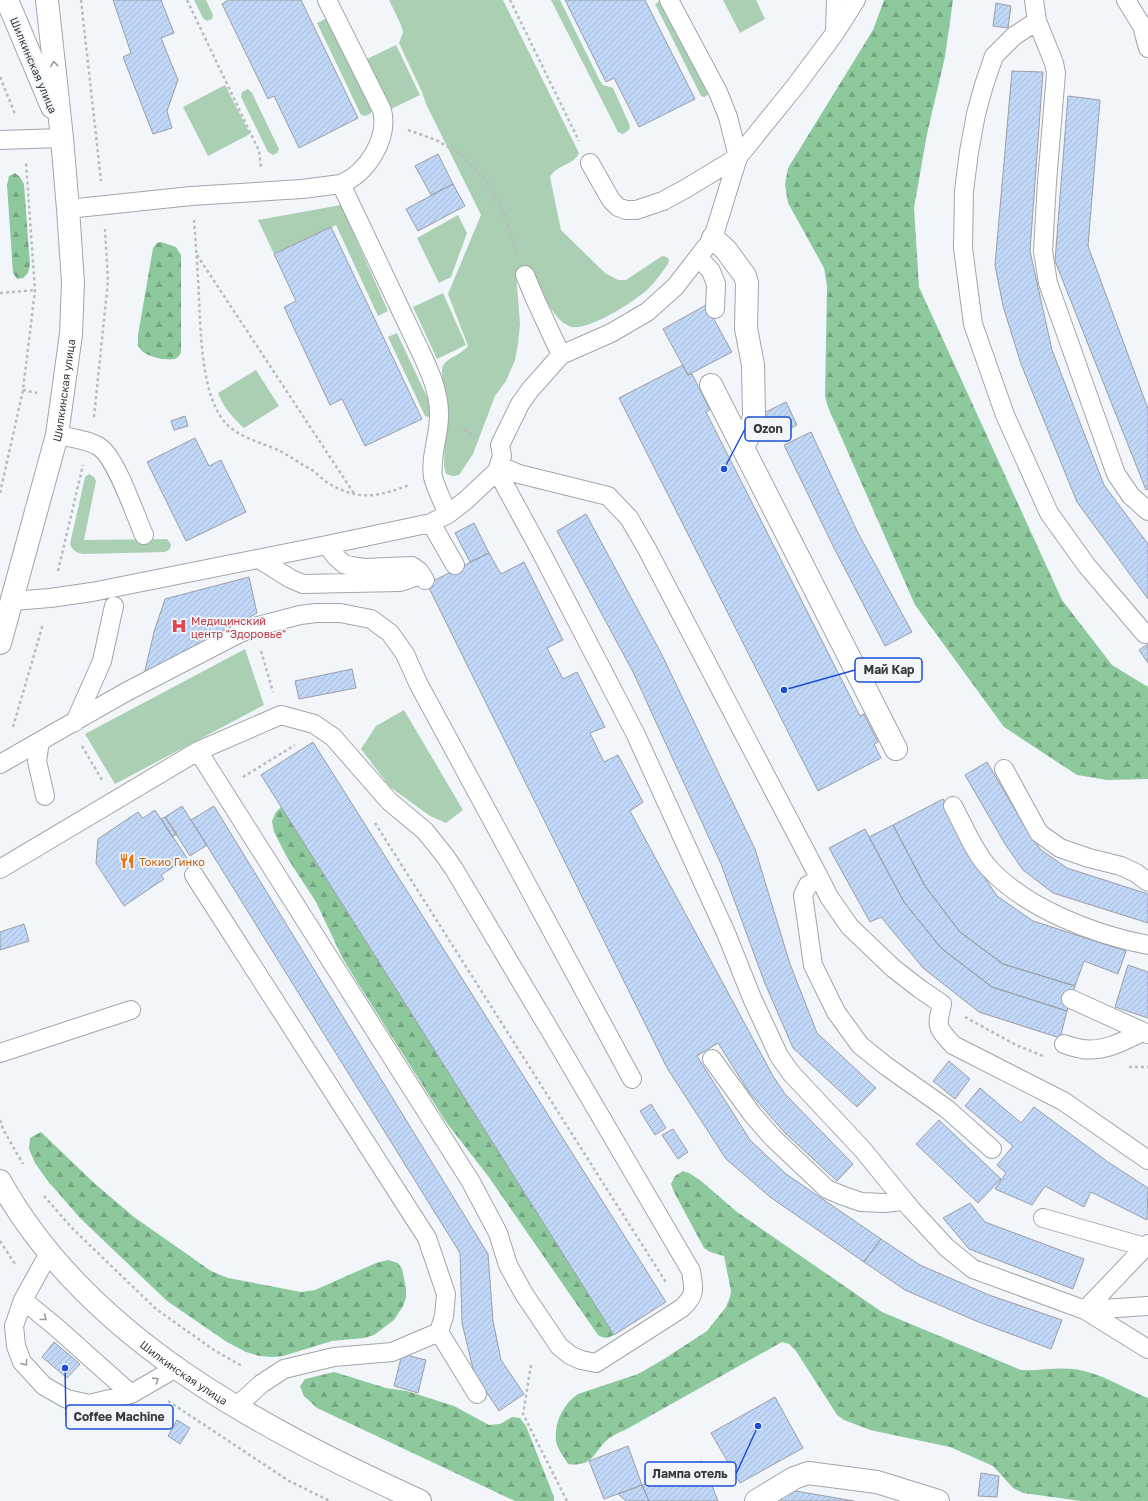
<svg xmlns="http://www.w3.org/2000/svg" width="1148" height="1501" font-family="'Golos Text',sans-serif">
<style>
.green{fill:#aacfb2}
.forest{fill:url(#forest-firs)}
.building{fill:url(#building-hatch);stroke:#9b9ea3}
.lines{fill:none;stroke-linecap:round;stroke-linejoin:round}
.service-casing{stroke:#a2a5aa;stroke-width:20}
.minor-casing{stroke:#a2a5aa;stroke-width:24}
.secondary-casing{stroke:#a2a5aa;stroke-width:24}
.path{stroke:#b8bbbf;stroke-width:2.5;stroke-dasharray:3 3;stroke-linecap:butt}
.service{stroke:#fff;stroke-width:18}
.minor{stroke:#fff;stroke-width:22}
.secondary{stroke:#fff;stroke-width:22}
.oneway{stroke:#9c9c9e}
.labels{text-anchor:middle;dominant-baseline:central;stroke-width:3.5;stroke-linejoin:round;paint-order:stroke}
.street-label{font-size:11px;fill:#393a3c;stroke:#f2f6fb}
.health-label{font-size:11px;fill:#be3a42;stroke:#f2f6fb;text-anchor:start}
.food-label{font-size:11px;fill:#c56008;stroke:#f2f6fb;text-anchor:start}
.leader{fill:none;stroke:#1d4ed8;stroke-width:1.5}
.callout-dot{fill:#1d4ed8;stroke:#f2f6fb;stroke-width:1.5}
.callout{fill:#f2f6fb;stroke:#1d4ed8;stroke-width:1.5}
.callout-label{font-size:12px;text-anchor:middle;font-weight:bold;fill:#393a3c}
</style>
<defs>
<pattern id="forest-firs" width="22" height="20" patternUnits="userSpaceOnUse"><rect width="22" height="20" fill="#8dc99c"/><path d="M5 1l3.5 6h-7zM16 11l3.5 6h-7z" fill="#74a480"/></pattern>
<pattern id="building-hatch" width="6" height="6" patternUnits="userSpaceOnUse"><rect width="6" height="6" fill="#c0d7f8"/><path d="M-1 1l2-2M0 6l6-6M5 7l2-2" fill="none" stroke="#a6b9d6"/></pattern>
</defs>
<rect width="100%" height="100%" fill="#f2f6fb"/>
<!-- green -->
<path class="green" d="M194 0H206L213 15 212 19 207 21 203 18Z
M389 0H503L579 153C574 165 556 165 550 177L561 230 605 273 618 280H626L662 256 667 257 669 260 668 264C662 272 656 281 649 288 637 300 585 334 569 326 551 318 542 290 534 274L521 269 516 273 520 324 518 344 515 360 506 381 495 396 473 454 459 475 453 476 446 474 444 466C444 441 447 417 445 392 444 384 439 371 444 364 448 358 462 354 468 346L448 294 481 215 426 104 422 92 399 43 403 32 401 25Z
M551 0H560L600 81 603 85 613 88 630 126 629 130 623 134 618 132Z
M661 0 710 90 709 94 704 97 701 96 655 4Z
M723 0H756L765 19 740 33Z
M327 18 372 111 370 114 365 116 361 115 317 23Z
M396 45 420 95 389 110 365 60Z
M225 85 250 134 208 156 183 107Z
M248 89 252 93 279 149 277 153 273 155 268 152 241 97 242 92Z
M341 205 388 311 378 316 336 225 274 254 258 220Z
M458 215 467 233 451 277 439 283 417 238Z
M443 293 466 345 437 359 413 307Z
M397 333 434 412 429 417 425 416 388 337Z
M256 370 279 406 244 428C232 417 224 408 218 393Z
M89 474 94 477 96 481 84 540 167 539 171 544 170 549 165 552 84 554C76 553 73 551 70 544L85 477Z
M245 649 264 705 115 784 85 734Z
M404 710 463 810 446 823 430 816 390 787 361 749 376 726Z"/>
<!-- forest -->
<path class="forest" d="M884 0H953L945 57 927 134 914 208 919 287 1062 600 1112 665 1148 687V779L1107 780 1077 775 1004 727 915 605 828 407 825 396 827 286 824 268 788 203 785 184 788 168 873 30Z
M15 173 20 177 24 184 30 265 28 273 23 278 17 279 13 273 7 185 9 176Z
M161 242 176 247 181 255V353C179 356 178 358 174 359 164 361 141 356 138 345 138 342 138 338 138 335L153 248 157 243Z
M281 807 614 1335C608 1338 604 1339 598 1335L488 1176 446 1122 354 977 342 957 316 902 288 859 274 832 272 821 276 812Z
M41 1132 93 1182 134 1217 211 1271 228 1278 301 1292 315 1290 376 1263 388 1260 398 1263 402 1269 406 1288V1298L403 1306 394 1320 374 1335 364 1338 332 1341 283 1356 272 1357 259 1356 246 1352 227 1342 167 1301 80 1218 47 1180 35 1163 29 1149 30 1138Z
M683 1171 689 1173 700 1180 737 1212 882 1312 1021 1370C1038 1371 1056 1367 1073 1369 1100 1372 1123 1388 1148 1398V1501H1081L1023 1493 1013 1488 993 1466 950 1447 870 1430 844 1420 837 1415 796 1351 789 1344 782 1342 625 1430C620 1432 615 1434 611 1437 594 1448 596 1468 568 1464 564 1457 558 1450 556 1441 554 1423 563 1404 578 1394L638 1374 664 1359 707 1331 726 1307 730 1297 731 1291 724 1256 710 1252 704 1248 674 1192 671 1184 675 1176Z
M334 1372 386 1388 407 1391 454 1406 489 1425 500 1424 512 1417 520 1418 526 1426 554 1497V1501H515L317 1408 304 1396 300 1386 305 1379Z"/>
<!-- building -->
<path class="building" d="M113 0H161L174 33 161 38 178 80 167 111 172 128 153 134 123 57 131 53Z
M228 0H301L358 118 299 148 274 96 268 99 222 4Z
M565 0H645L695 99 639 127 614 78 606 82Z
M996 3 1011 6 1008 28 993 26Z
M1012 71 1043 72 1030 251 1052 350 1104 485 1148 544V599L1077 502 1021 364 1003 306 995 265Z
M1068 96 1100 100 1088 246 1148 409V489L1146 490 1055 261Z
M438 154 453 184 431 195 415 166Z
M453 184 465 206 418 231 406 209Z
M331 227 422 419 365 446 342 399 330 405 284 307 296 301 274 254Z
M706 305 732 352 688 375 663 329Z
M683 365 688 375 692 374 710 410 706 412 860 716 864 714 878 742 874 744 881 758 818 791 619 398Z
M786 402 797 425 774 437 762 414Z
M185 416 188 426 174 430 171 421Z
M811 432 858 533 912 632 885 646 833 546 784 445Z
M195 438 209 466 221 460 246 512 186 541 147 462Z
M586 514 661 653 755 849 790 964 817 1033 876 1088 857 1107 793 1048 764 981 721 864 633 672 557 531Z
M474 523 489 553 470 562 455 533Z
M489 553 501 574 524 562 563 640 547 648 563 679 577 672 605 727 590 733 604 762 618 755 643 802 630 811 773 1076 785 1094 853 1164 837 1181 785 1133 749 1092 718 1043 697 1056 750 1140 786 1174 881 1239 864 1262 770 1197 726 1159 667 1068 427 584Z
M249 577 257 613 144 675 154 632 165 599Z
M1148 644V663L1139 650Z
M352 669 356 688 299 699 295 681Z
M313 742 666 1302 614 1335 261 775Z
M987 762 1027 830 1040 849 1067 868 1148 894V923L1053 893 1023 870 1005 844 965 775Z
M943 799 972 859 997 896 1033 921 1126 951 1118 974 1084 961 1075 986 1003 964 960 932 925 886 893 825Z
M182 806 207 845 190 856 165 817Z
M214 806 488 1254 493 1321 501 1360 524 1394 499 1411 474 1373 462 1323 460 1253 191 820Z
M155 810 187 858 161 875 164 879 124 906 96 863 98 839 138 812 143 818Z
M165 817 177 834 172 837 161 819Z
M893 825 925 886 960 932 1003 964 1075 986 1067 1011 992 987 941 948 904 902 869 837Z
M865 829 904 902 941 948 992 987 1067 1011 1060 1038 979 1012 923 968 881 917 870 922 829 848Z
M24 924 29 941 0 950V932Z
M1128 965 1148 972V1018L1115 1007Z
M949 1061 970 1079 955 1099 933 1081Z
M980 1088 1021 1123 1034 1107 1108 1162 1148 1188 1147 1220 1091 1192 1084 1207 1045 1186 1032 1205 995 1189 1006 1173 997 1165 1013 1146 965 1106Z
M651 1104 666 1128 655 1135 640 1111Z
M939 1120 1001 1179 978 1203 916 1144Z
M673 1129 688 1152 678 1159 662 1135Z
M970 1203 985 1222 1084 1259 1073 1289 969 1249 943 1218Z
M881 1239 920 1265 989 1295 1062 1320 1051 1349 976 1321 905 1290 864 1262Z
M54 1342 80 1364 67 1378 42 1357Z
M402 1354 426 1360 418 1393 394 1386Z
M775 1397 803 1448 740 1483 711 1433Z
M177 1420 190 1428 180 1444 168 1436Z
M628 1446 642 1485 604 1499 589 1461Z
M702 1461 718 1501H649L642 1485Z
M981 1473 999 1476 997 1497 978 1496Z
M642 1485 649 1501H626L618 1494Z
M784 1489 854 1501H781Z"/>
<g class="lines">
<defs>
<path id="service" d="M327 0 382 110C389 139 367 173 341 184
M1034 0 1037 21
M1126 0 1142 26 1148 48
M835 31 836 0
M0 140 62 138
M590 163 611 200 618 207 626 210H636L663 201 685 189 738 157 797 84 835 33 856 0
M68 209 191 196 302 189 341 184 415 340C426 363 440 390 439 416 439 436 430 457 433 477 436 489 443 502 448 514
M698 257 711 271 716 284 715 309
M525 275 536 301 561 355
M57 435C70 438 86 439 98 446 116 456 135 515 144 535
M500 466 519 474 608 496 629 518 647 549 820 879
M497 471 540 550 636 735 726 933 752 998 779 1056 791 1073 863 1150 911 1209 946 1247 973 1269 1085 1310 1148 1349
M431 523 455 565
M327 545 336 557 344 564 351 566 364 568 412 566 419 571 425 580
M259 559 291 579 303 584 400 582 415 577
M12 601 50 598 92 592 327 545 431 523 448 514 465 501 497 471 502 456 500 445 520 404 530 390 561 355 611 333 647 312 675 287 713 238 738 157 728 117 718 92 669 0
M1145 634 1087 566 1049 513 1005 415 973 324 963 248 964 191 969 152 976 114 984 85 994 56 1014 36 1037 21 1054 63 1056 73 1047 182 1043 251 1048 283 1116 474 1131 496 1148 511
M75 722 102 661 114 606
M40 741 37 761 45 796
M0 764 126 692 238 634 254 627 300 615 316 613H340L371 619 390 633 405 654 418 683 632 1079
M1004 769 1039 833 1060 848 1089 858 1121 866 1136 873 1148 882
M953 806C964 826 973 850 988 867 1025 908 1095 935 1148 945
M0 869 198 751 281 715 314 724 333 737 389 801 425 831 445 856 454 869 564 1054 691 1271C694 1289 696 1295 682 1308L596 1363 581 1360 570 1355 559 1346 524 1294 508 1265 498 1233 471 1182 198 751
M194 875 427 1238 446 1294 444 1316 439 1332 392 1352 334 1357 284 1369 261 1384 237 1406
M1071 999 1148 1034
M1064 1044C1070 1046 1076 1048 1082 1049 1104 1052 1124 1041 1142 1032
M0 1053 131 1010
M712 1059 752 1114 773 1138 827 1189 841 1195 861 1202 884 1203 904 1201
M992 1149 947 1109 886 1066 860 1045 836 1012 813 965 803 895 808 885 820 879 829 897 850 927 893 968 920 989 942 1004C936 1028 937 1027 953 1045L1063 1101 1148 1160
M1043 1218 1145 1247
M49 1253 23 1300 56 1327 131 1394 176 1368
M23 1300 14 1326 16 1346 22 1362 44 1386 67 1399 89 1404 131 1394
M1085 1310 1148 1244
M1085 1310 1148 1306
M439 1332 477 1394"/>
<path id="minor" d="M713 238 726 250 745 276 747 283 746 328 753 365 754 416 749 435 743 447
M711 385 896 749
M756 1501 794 1478 808 1473 877 1482 938 1501"/>
<g id="secondary">
<path d="M7 0 52 107"/>
<path id="s1" d="M0 643 57 435 71 334 73 282 68 209 62 138 47 0"/>
<path id="s2" d="M0 1181C88 1339 261 1428 420 1501"/>
</g>
</defs>
<!-- service casing -->
<use href="#service" class="service-casing"/>
<!-- minor casing -->
<use href="#minor" class="minor-casing"/>
<!-- secondary casing -->
<use href="#secondary" class="secondary-casing"/>
<!-- path -->
<path class="path" d="M81 0 101 181
M187 0 259 151 261 167
M510 0 579 141
M0 77 15 114
M408 130 436 140 462 155 488 183 504 213 517 252
M194 220C196 246 198 273 199 299 201 334 201 405 231 428 245 439 262 443 278 450 289 455 298 463 309 468 316 472 322 479 328 483 358 501 378 497 409 485
M197 255 355 495
M0 293 35 290
M23 390 37 393
M94 417 108 281 105 229
M464 430 477 436
M0 493 23 390 35 290 26 163
M58 571 83 465
M261 651 273 692
M13 727 43 624
M82 746 102 780
M243 777 295 745
M375 823 667 1284
M965 1017 1016 1045 1043 1056
M1129 1067H1148
M0 1120 3 1129 23 1164
M44 1196 72 1228 156 1309 214 1350 242 1366
M0 1241 15 1264
M531 1365 523 1414 567 1501
M168 1401 289 1481 330 1501"/>
<!-- service -->
<use href="#service" class="service"/>
<!-- minor -->
<use href="#minor" class="minor"/>
<!-- secondary -->
<use href="#secondary" class="secondary"/>
</g>
<!-- one-way arrows -->
<defs><path id="oneway-chevron" d="M-2-3.5L2.5 0L-2 3.5" fill="none" stroke-width="1.6" stroke-linecap="round" stroke-linejoin="round"/></defs>
<g class="oneway">
<use href="#oneway-chevron" transform="translate(54 64) rotate(-96)"/>
<use href="#oneway-chevron" transform="translate(44 1318) rotate(39)"/>
<use href="#oneway-chevron" transform="translate(25 1363) rotate(54)"/>
<use href="#oneway-chevron" transform="translate(156 1380) rotate(-32)"/>
</g>
<!-- icons -->
<defs>
<symbol id="hospital-bare" viewBox="-9 -9 18 18"><path d="M-5-5h3v3.5h4V-5h3V5h-3V1.5h-4V5h-3Z" fill="#e0444e" stroke="#f2f6fb" stroke-width="2.5" paint-order="stroke"/></symbol>
<symbol id="restaurant-bare" viewBox="-9 -9 18 18"><path d="M-5-6h1v4h1v-4h1v4h1v-4h1v5L-1.5 .5V6h-2V.5L-5-1ZM5-6V6H3V1.5H1.5Q1.5-4 5-6Z" fill="#e8710a" stroke="#f2f6fb" stroke-width="2.5" paint-order="stroke"/></symbol>
</defs>
<g fill-rule="evenodd">
<use href="#hospital-bare" x="168" y="615" width="22" height="22"/>
<use href="#restaurant-bare" x="116" y="850" width="22" height="22"/>
</g>
<g class="labels">
<!-- street labels -->
<g class="street-label">
<text transform="translate(34 65) rotate(67)">Шилкинская улица</text>
<text stroke="none"><textPath href="#s1" startOffset="261">Шилкинская улица</textPath></text>
<text stroke="none"><textPath href="#s2" startOffset="268">Шилкинская улица</textPath></text>
</g>
<!-- health labels -->
<g class="health-label">
<text x="191" y="620">Медицинский<tspan x="191" dy="13">центр "Здоровье"</tspan></text>
</g>
<!-- food labels -->
<g class="food-label">
<text x="139" y="861">Токио Гинко</text>
</g>
</g>
<!-- callouts -->
<path class="leader" d="M724 469L745 429M784 690L855 670M65 1368L66 1417M758 1426L736 1474"/>
<g class="callout-dot">
<circle cx="724" cy="469" r="4"/>
<circle cx="784" cy="690" r="4"/>
<circle cx="65" cy="1368" r="4"/>
<circle cx="758" cy="1426" r="4"/>
</g>
<g class="callout">
<rect x="745" y="417" width="46" height="24" rx="4"/>
<rect x="855" y="658" width="67" height="24" rx="4"/>
<rect x="66" y="1405" width="107" height="24" rx="4"/>
<rect x="645" y="1462" width="91" height="24" rx="4"/>
</g>
<g class="callout-label">
<text x="768" y="433">Ozon</text>
<text x="889" y="674">Май Кар</text>
<text x="119" y="1421">Coffee Machine</text>
<text x="690" y="1478">Лампа отель</text>
</g>
</svg>
